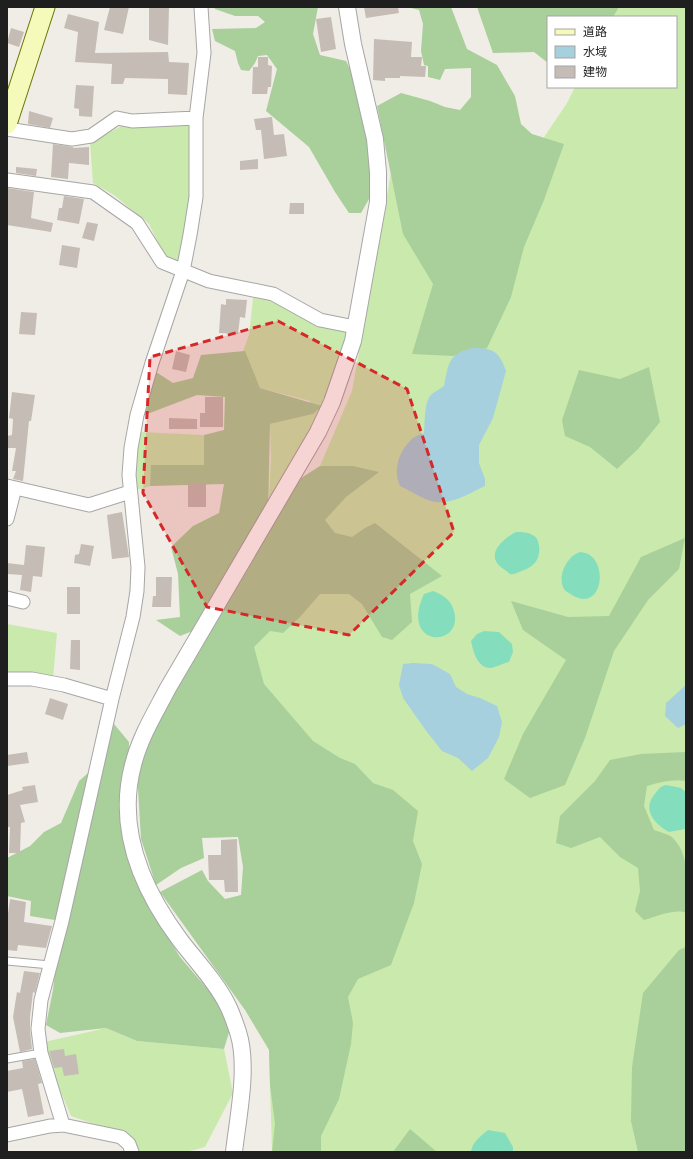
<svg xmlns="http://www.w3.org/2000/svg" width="693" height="1159" font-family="Figtree,'Noto Sans JP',sans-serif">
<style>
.grass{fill:#c9eaac}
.forest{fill:#a9cf9a}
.pitch{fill:#84debd}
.water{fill:#a6d0dd}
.building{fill:#c5bcb5}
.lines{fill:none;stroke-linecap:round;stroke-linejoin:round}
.service-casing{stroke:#a6a6a6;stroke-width:9}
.minor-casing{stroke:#a6a6a6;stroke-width:15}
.tertiary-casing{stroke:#a6a6a6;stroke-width:18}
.secondary-casing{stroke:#697705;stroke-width:21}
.service{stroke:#fff;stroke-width:7}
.minor{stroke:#fff;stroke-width:13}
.tertiary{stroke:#fff;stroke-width:16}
.secondary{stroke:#f5f9ba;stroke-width:19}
.marked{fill:#d62828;fill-opacity:0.2;stroke:#d62828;stroke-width:3;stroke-dasharray:8 5;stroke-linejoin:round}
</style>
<rect width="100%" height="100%" fill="#f0ede6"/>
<!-- grass -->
<path class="grass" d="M613 7H686V1152H272L269 1050 244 638 277 574 363 471 320 466 352 391 391 173 433 284 454 271 567 103 575 87H676V17H607Z
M196 118 193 195 180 262 172 261 164 255 149 224 114 195 93 183 90 143 127 123Z
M254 290 353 328 323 415 268 516 271 458 270 424 313 414 310 401 260 388 243 351 249 335Z
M141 432 204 435V465H152L150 486 133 491 136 458Z
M7 624 57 633 53 678 7 674Z
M106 1028 137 1041 224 1049 233 1093 205 1147 186 1152H139L134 1138 71 1116 40 1043Z"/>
<!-- forest -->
<path class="forest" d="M214 7H318L313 34 320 55 346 61 355 79 365 117 370 168 369 199 361 213H349L335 192 309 147 266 111 277 69 267 55 258 56 255 63 249 71 241 70 238 63 235 51 215 41 212 29 256 28 265 22 258 16H235L215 9Z
M407 7H451L467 49 497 65 515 96 521 124 532 134 564 144 544 200 524 247 511 297 487 348 453 356 412 354 433 284 403 234 377 106 401 93 430 101 445 107 460 110 471 97V68L445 69 440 80 428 77V66L424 65 421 51 423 24 419 10Z
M477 7H619L613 17H548V63L534 52 493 53Z
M245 351 260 388 322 406 313 414 270 424 268 516 284 489 320 466H353L379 472 346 497 325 520 335 533 352 537 365 528 375 523 442 576 410 594 412 622 392 640 382 637 362 604 349 594H320L300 617 283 633 270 631 254 647 264 684 313 741 340 758 355 764 373 783 393 790 418 811 413 841 422 864 414 903 391 965 358 979 348 997 353 1023 351 1044 339 1099 321 1136V1152H272L275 1124 270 1085 269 1050 245 1010 160 892 202 870 208 881 225 899 241 895 243 867 238 837 202 838 204 858 181 868 156 885 141 839 137 772 153 724 195 630 180 636 156 620 180 617 178 574 171 547 193 526 219 513 224 484 150 486 151 465H204V435L224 430 225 397 197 395 142 416 156 372 173 383 193 378 201 355Z
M649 367 660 422 638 449 617 469 590 447 565 436 562 420 579 370 620 379Z
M685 538 679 569 648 600 614 651 585 738 565 785 530 798 504 779 523 734 566 660 523 630 511 601 568 617 609 616 641 557Z
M114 724 129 742 128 815 138 887 180 957 233 1019 224 1049 137 1041 106 1028 60 1033 46 1025 53 990 61 921 30 916 31 901 7 896V858L30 846 44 832 61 823 79 781 105 758Z
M686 752V781C673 779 660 782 647 786L644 806 654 830C659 832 668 834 672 837 692 856 686 889 686 913 676 908 655 917 644 920L635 911 640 891 638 868 620 857 600 837 571 848 556 843 560 816 595 781 610 760 641 754Z
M686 947V1152H638L631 1121 632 1067 643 993 679 950Z
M410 1129 437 1152H393Z"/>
<!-- pitch -->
<path class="pitch" d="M516 532C522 532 529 532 534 536 538 538 538 542 539 546 541 561 532 568 519 572 516 573 514 575 510 574 508 573 507 571 505 570 483 557 501 540 516 532Z
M580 552C582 552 586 553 588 554 609 565 601 613 572 595 568 592 565 592 563 587 558 575 567 556 580 552Z
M433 591C441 594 450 599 453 608 468 648 398 650 424 594Z
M484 631 499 632 512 644 513 652 509 662C504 663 494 668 490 668 477 668 473 650 471 641L477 634Z
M666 785 681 788 686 792V828L685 829 669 832C655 824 642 811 654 795 658 790 660 786 666 785Z
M488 1130 505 1133 513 1147V1152H471C472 1142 481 1136 488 1130Z"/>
<!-- water -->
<path class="water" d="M473 348C493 348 499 351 506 371L493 418 479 445V463L485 479V486C468 494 451 506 431 501 423 499 409 490 400 486 393 471 398 453 410 441 413 437 419 435 424 433 425 423 424 402 431 395 434 392 440 389 444 386 449 364 447 354 473 348Z
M413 663 432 664 450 674 456 687 467 694 480 698 497 706 502 722 499 737 488 758 472 771 458 758 442 751 427 732 403 698 399 685 403 664Z
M686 685V724L678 728 665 716 666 703Z"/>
<!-- building -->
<path class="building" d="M110 7H129L123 34 104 30Z
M149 7H169L168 45 149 40Z
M364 7H398L399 13 366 18Z
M68 14 99 22 95 53 168 52 169 62 189 63 187 95 168 94V79L125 78 123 84H111L112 64 75 62 78 32 64 28Z
M331 17 336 49 321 52 316 19Z
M11 28 24 32 19 47 7 43Z
M374 39 412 42 411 57H422L421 66H426L425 77 400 76V78H385V81L373 80Z
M258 57H268V65L272 66 271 87H268L267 94H252L253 67H258Z
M76 85 94 86 92 117 79 116V109L74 108Z
M29 111 53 118 50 128 28 124Z
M272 117 274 135 284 134 287 156 264 159 261 130H256L254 119Z
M53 144 73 147V148L89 147V165L69 163 68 179 51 177Z
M258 159V169L240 170V161Z
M16 167 37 169 36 176 16 173Z
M7 188 34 192 31 218 53 223 51 232 7 225Z
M64 196 84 199 79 224 57 220 59 208H62Z
M290 203H304V214H289Z
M87 222 98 224 94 241 82 238Z
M62 245 80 248 77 268 59 265Z
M226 299 247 300 245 318 240 317 238 334 219 333 221 304 226 305Z
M21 312 37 313 35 335 19 334Z
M176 351 190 355 186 372 172 369Z
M12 392 35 395 31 421H29L23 481 13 479 16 471H12L16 448H7V436L12 435 13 419 9 418Z
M205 397H223V427H200V413H205Z
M169 418 197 419V429H169Z
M188 484H206V507H188Z
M122 512 129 557 112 559 107 515Z
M81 544 94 546 90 566 74 563 75 555 79 554Z
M26 545 45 547 42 577 33 576 31 592 20 590 22 575 7 574V563L24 565Z
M156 577H172L171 607H152L153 596H156Z
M67 587H80V614H67Z
M71 640H80V670L70 669Z
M50 698 68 704 63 720 45 714Z
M27 752 29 763 7 766V755Z
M35 785 38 802 20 805 25 822 21 823 20 853H9L10 827H7V795L23 790 22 787Z
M237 839 238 892H225L224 880H209L208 855H221V840Z
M10 899 26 902 24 922 52 926 46 948 18 945 17 951 7 950V921Z
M24 971 40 973 35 993 33 992 30 1017V1030L32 1049 20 1052 13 1017 17 992 20 993Z
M64 1049 65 1056 76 1054 79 1074 64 1076 62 1067 54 1068 49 1051Z
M35 1059 42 1083 38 1084 44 1114 28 1117 22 1089 7 1092V1071L23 1068 22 1061Z"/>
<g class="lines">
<defs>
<path id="service" d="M7 961 50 965
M7 1059 41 1053"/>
<path id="minor" d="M7 129 72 139 91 136 117 118 132 121 196 118
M7 180 93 192 137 223 162 262 209 281 273 294 320 320 355 327
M7 486 89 505 130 492
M7 519 15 488
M7 598 23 602
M7 679H32L64 685 112 699
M63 1125 41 1053 38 1029 41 1000 62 921 112 699 133 617 137 591 138 567 129 475 131 448 137 415 152 363 183 271 190 235 196 197V118L204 53 201 7
M7 1135 50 1126 63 1125 121 1137 129 1144 132 1152"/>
<path id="tertiary" d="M234 1152C238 1116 249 1066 238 1032 235 1023 232 1014 228 1006 217 983 196 961 180 940 142 889 116 829 133 765 140 737 155 713 168 688L318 432 332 402 353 341 378 202V172L375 139 353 44 347 7"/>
<path id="secondary" d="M7 124 45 7"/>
</defs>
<!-- service casing -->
<use href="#service" class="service-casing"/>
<!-- minor casing -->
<use href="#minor" class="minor-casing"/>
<!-- tertiary casing -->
<use href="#tertiary" class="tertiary-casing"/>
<!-- secondary casing -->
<use href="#secondary" class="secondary-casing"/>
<!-- service -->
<use href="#service" class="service"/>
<!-- minor -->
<use href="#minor" class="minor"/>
<!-- tertiary -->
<use href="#tertiary" class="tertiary"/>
<!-- secondary -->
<use href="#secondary" class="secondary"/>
</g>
<!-- marked area -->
<path class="marked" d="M278 321 407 389 454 532 349 635 207 607 143 493 150 357Z"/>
<!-- border -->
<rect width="693" height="1159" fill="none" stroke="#1f1f1f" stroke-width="16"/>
<!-- legend -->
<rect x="547" y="16" width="130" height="72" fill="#ffffff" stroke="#a5a5a5"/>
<rect x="555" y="29" width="20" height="6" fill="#f5f9ba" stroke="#a5a5a5"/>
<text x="583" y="36" font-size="12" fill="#1f1f1f">道路</text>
<rect x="555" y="46" width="20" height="12" fill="#a6d0dd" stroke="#a5a5a5"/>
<text x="583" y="56" font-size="12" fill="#1f1f1f">水域</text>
<rect x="555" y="66" width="20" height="12" fill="#c5bcb5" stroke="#a5a5a5"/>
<text x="583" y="76" font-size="12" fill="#1f1f1f">建物</text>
</svg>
